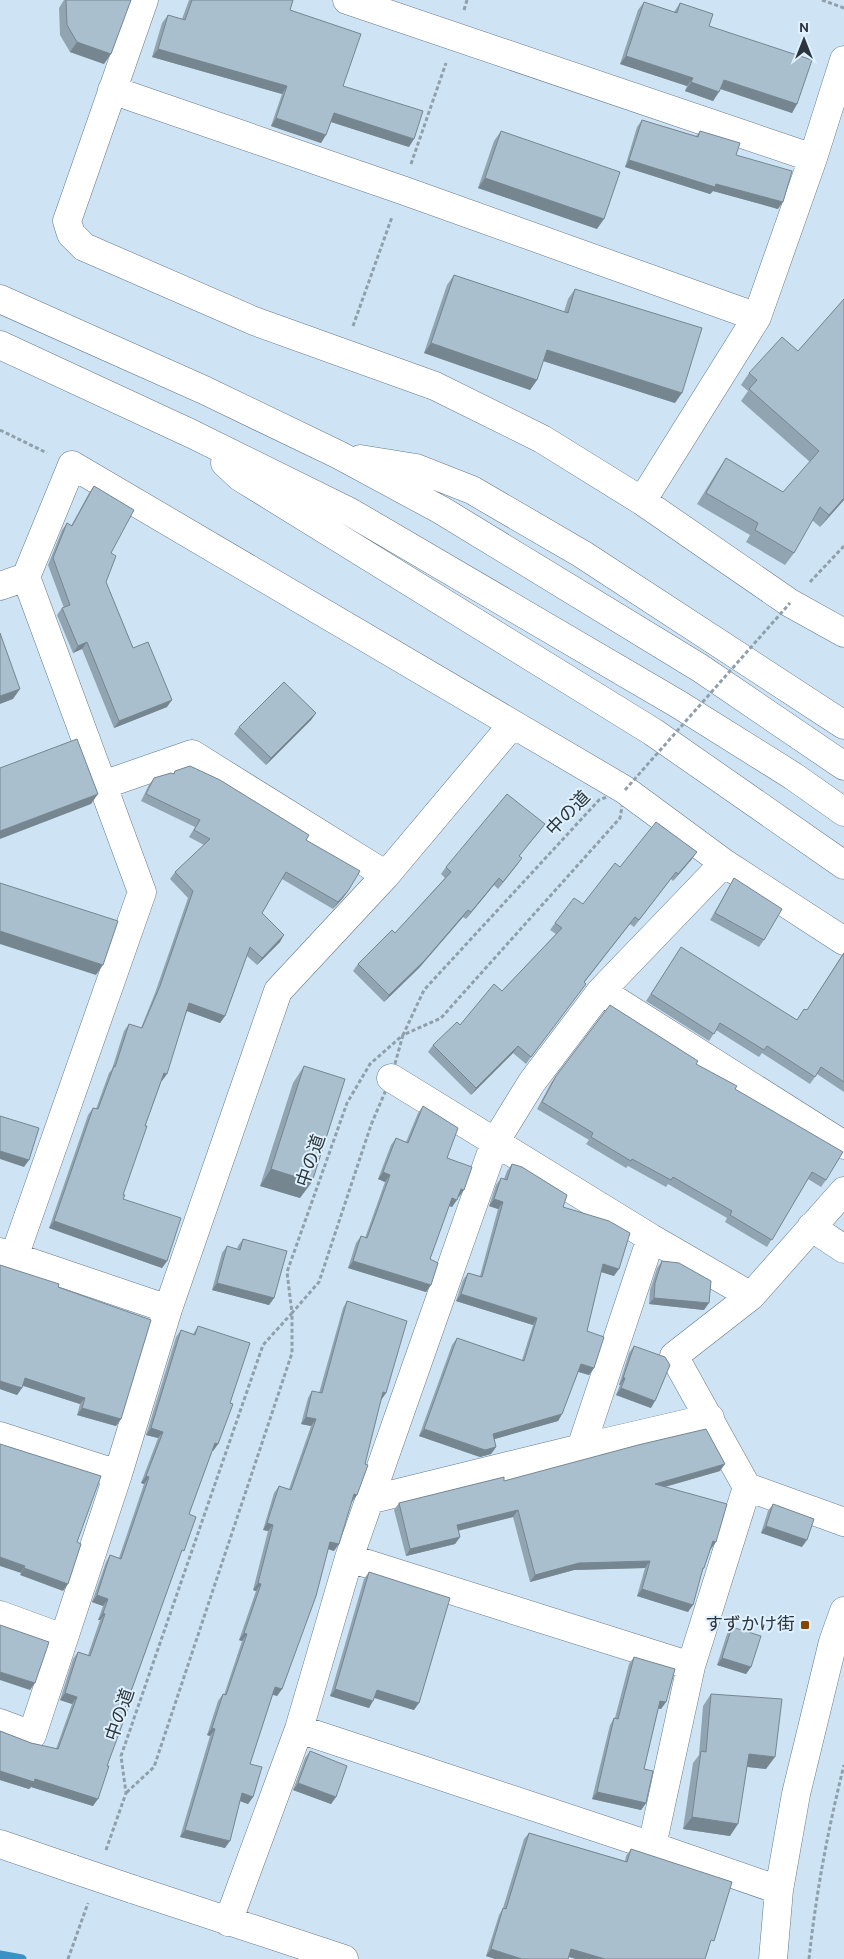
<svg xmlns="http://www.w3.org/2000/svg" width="844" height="1959" font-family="Overpass,'Noto Sans JP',sans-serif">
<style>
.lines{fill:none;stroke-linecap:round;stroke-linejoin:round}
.stream{stroke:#3a91c6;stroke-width:9}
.minor-casing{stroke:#657987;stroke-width:29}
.path{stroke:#8fa0ac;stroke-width:3;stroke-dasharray:4 2.5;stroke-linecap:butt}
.minor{stroke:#fff;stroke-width:28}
.minor-bridge-casing{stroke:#657987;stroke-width:29;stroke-linecap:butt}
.path-bridge{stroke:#8fa0ac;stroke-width:3;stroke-dasharray:4 2.5;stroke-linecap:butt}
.minor-bridge{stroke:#fff;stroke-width:28}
.wall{fill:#91a4b1}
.shaded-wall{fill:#768690}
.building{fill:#a9bfce;stroke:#768690}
.poi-dot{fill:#834603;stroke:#dff1fe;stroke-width:2}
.labels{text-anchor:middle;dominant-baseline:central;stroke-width:4;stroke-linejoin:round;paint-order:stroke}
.street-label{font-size:18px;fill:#2d353c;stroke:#dff1fe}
.poi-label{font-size:18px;fill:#2d353c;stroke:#dff1fe;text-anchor:end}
</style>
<rect width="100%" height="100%" fill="#cee4f4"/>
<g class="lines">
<!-- stream -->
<path class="stream" d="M0 1955 22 1959"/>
<defs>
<path id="minor" d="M144 0 67 221 71 234 84 247 254 321 435 386 542 439 642 501 757 317 813 158 844 60
M347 0 813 158
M112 90 402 190 757 317
M0 299 204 390 339 455 441 510 700 668 844 766
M0 345 192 434 350 512 678 704 793 776 844 812
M360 459 416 468 472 490 582 554 844 725
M225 463 240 477 653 732 844 865
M642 501 790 603 844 633
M0 586 26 577 72 465 625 790 724 863 844 941
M103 785 192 754 386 875
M601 991 844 1145
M391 1078 651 1238 751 1296
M811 1227 844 1249
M0 1252 168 1309
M14 1257 142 892 26 577
M0 1436 118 1474
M581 1448 710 1418
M747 1487 844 1522
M369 1500 581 1448 651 1238
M349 1558 691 1666
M0 1615 63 1638
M0 1723 32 1735 118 1474 168 1309 278 991 386 875 512 725
M299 1729 652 1846 779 1890
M0 1844 73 1869
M652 1846 691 1666 747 1487 674 1356 751 1296 844 1191
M132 1889 344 1959
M228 1922 299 1729 349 1558 495 1142 532 1082 601 991 724 863
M773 1959 779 1890 796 1794 833 1642 844 1611"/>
</defs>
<!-- minor casing -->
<use href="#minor" class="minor-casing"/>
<!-- path -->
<path class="path" d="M822 0 844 8
M464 10 467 0
M411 164 446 63
M353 326 392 217
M0 430 47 453
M810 582 844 546
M625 790 620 818 441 1018 403 1035 424 990 599 800Z
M403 1035 391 1078 371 1125 319 1282 292 1313 287 1272 347 1103 370 1064Z
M106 1850 126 1793 121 1756 263 1345 292 1313V1353L154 1767 126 1793
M68 1959 88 1903
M809 1959C816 1893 828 1829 844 1765"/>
<!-- minor -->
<use href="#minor" class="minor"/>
<defs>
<path id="minor-bridge" d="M73 1869 132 1889"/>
</defs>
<!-- minor-bridge casing -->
<use href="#minor-bridge" class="minor-bridge-casing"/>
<!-- path-bridge -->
<path class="path-bridge" d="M625 790 790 603"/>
<!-- minor-bridge -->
<use href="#minor-bridge" class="minor-bridge"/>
</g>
<!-- wall -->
<path class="wall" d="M64 0H131L104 64 70 52 60 35 59 8Z
M189 0H293L290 10 343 86 409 147 331 122 321 143 271 126 282 94 152 57 162 23 168 15 182 19Z
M644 2 674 12 680 3 709 26 797 104 792 113 720 89 713 101 685 91 687 86 620 64 638 10Z
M642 120 696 136 700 131 736 155 778 209 713 191 710 194 625 167 637 127Z
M501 131 597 229 478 188 494 141Z
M454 275 564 312 568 299 575 289 675 403 543 361 537 380 530 390 424 353 447 285Z
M844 299V500L820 527 812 520 794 553 785 565 746 542 750 535 697 504 718 470 726 458 783 492 810 462 741 401 748 391 741 385 749 373 798 351Z
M94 486 111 553 106 582 133 648 167 707 114 728 82 649 73 653 57 615 62 608H64L48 565 62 530 67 523 71 526 89 493Z
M316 713 311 720 266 765 234 734 239 727Z
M175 771 306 840 348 891 343 898 333 909 282 879 262 913 280 942 257 965 247 956 225 1016 220 1023 187 1011 145 1126 123 1195V1199L167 1261 162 1268 49 1228 88 1115 93 1108 96 1109 109 1073 112 1069 124 1031 129 1024 141 1028 155 993 188 898 170 879 175 872 204 845 189 837 195 827 141 801 149 785 154 778 173 774Z
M540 831 519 856 517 865 498 889 494 885 466 919 463 917 419 968 384 1002 353 971 358 964 395 933 445 878 441 874 446 867Z
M692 859 673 881 671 879 634 927 630 924 584 983 526 1064 513 1053 471 1095 428 1052 433 1045 460 1025 502 991 556 934 550 930 555 923 583 904 620 867Z
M734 878 764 940 759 947 710 920Z
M844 952V1092L817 1074 810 1084 762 1053 759 1057 716 1030 709 1041 646 1001 677 954 797 1020 804 1009 807 1010Z
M696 1064 735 1089 826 1180 821 1187 808 1179 767 1247 725 1222 727 1218 668 1184 666 1187 628 1166 626 1168 586 1144 589 1140 537 1109 551 1083 556 1076Z
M304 1066 300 1198 260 1186 293 1083Z
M423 1106 447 1158 459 1197H458L452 1207 449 1206 430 1259 431 1285 426 1292 348 1268 356 1243 361 1236 365 1238 385 1182 378 1179 391 1145 396 1138 406 1142 418 1113Z
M512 1164 563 1207 614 1276 601 1272 587 1331 594 1368 589 1375 578 1372 562 1414 558 1421 494 1439 496 1447 491 1454 480 1457 419 1436 452 1345 457 1338 522 1360 533 1325 456 1301 463 1280 468 1273 480 1276 498 1209 489 1206 496 1185 501 1178 504 1179 507 1171Z
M243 1239 274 1298 269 1305 212 1290 222 1253 227 1246 237 1249 238 1246Z
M662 1261 704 1310 649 1304 650 1290 657 1268Z
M0 1265 58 1287 121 1419 116 1426 77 1415 80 1404 23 1386 17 1395 0 1389Z
M347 1301 386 1393 381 1400 357 1495 351 1502 334 1551 328 1549 282 1689 277 1696 273 1694 250 1764 253 1797 248 1804 240 1801 225 1848 180 1837 210 1736 207 1735 218 1701 223 1694 224 1695 242 1641 239 1640 256 1591 253 1590 268 1531 263 1530 274 1493 279 1486 289 1489 311 1426 301 1424 308 1398 312 1391 319 1393 343 1308Z
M198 1326 230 1403 218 1444 213 1451H212L189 1514 179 1558 125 1708 107 1766 93 1806 31 1787 29 1789 0 1780V1731L31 1743 56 1749 72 1704 60 1700 73 1659 78 1652 88 1655 100 1620H98L103 1606 92 1602 106 1562 110 1555 119 1558 144 1484 141 1483 158 1438 146 1435 176 1337 181 1330 193 1334Z
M634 1346 651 1408 616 1395 620 1385H619L629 1353Z
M720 1471 665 1487 711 1549V1548L704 1568 702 1572 688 1612 637 1596 645 1568 574 1570 530 1582 513 1517 458 1531 460 1537 455 1544 406 1556 394 1510 399 1503 504 1481Z
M773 1504 802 1547 761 1533 768 1511Z
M369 1572 414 1710 374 1698 369 1708 330 1696 364 1579Z
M732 1627 751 1667 746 1674 717 1665 727 1634Z
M634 1657 666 1702 661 1709 658 1708 644 1769 646 1803 641 1810 592 1799 610 1725 614 1718H615L629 1664Z
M711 1694 766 1769 747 1767 730 1836 683 1829 693 1763 699 1755 703 1706Z
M310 1751 336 1797 331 1804 293 1790 305 1758Z
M529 1833 625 1861 626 1856 631 1849 709 1948 705 1959H576L569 1957 568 1959H495L486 1956 499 1915 503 1908 524 1839Z"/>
<!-- shaded-wall -->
<path class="shaded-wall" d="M77 42 111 54 104 64 70 52Z
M158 49 287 86 282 94 152 57Z
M626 56 693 78 687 86 620 64Z
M724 80 797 104 792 113 718 88Z
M691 82 719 92 713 101 685 91Z
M334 113 414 139 409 147 328 121Z
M276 118 326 135 321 143 271 126Z
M629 160 783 202 778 209 713 191 710 194 625 167Z
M485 178 604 219 597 229 478 188Z
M431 343 537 380 530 390 424 353Z
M547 350 682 393 675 403 540 360Z
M844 498V500L820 527 829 515Z
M87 642 82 649 73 653 78 646Z
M20 689 13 699 0 704V696Z
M172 700 167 707 114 728 119 721Z
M316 713 311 720 266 765 271 758Z
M98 794 91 804 0 839V831Z
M697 852 692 859 673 881 678 874Z
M522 858 517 865 498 889 503 882Z
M499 878 494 885 466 919 471 912Z
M348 891 343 898 333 909 338 902Z
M468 910 463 917 419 968 384 1002 389 995Z
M0 931 103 965 96 975 0 944Z
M284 935 280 942 257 965 262 958Z
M189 1003 225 1016 220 1023 184 1010Z
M518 1046 513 1053 471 1095 476 1088Z
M164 1073 167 1074 162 1081 159 1080Z
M0 1151 29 1160 24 1167 0 1159Z
M271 1169 312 1182 300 1198 260 1186Z
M383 1172 390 1175 385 1182 378 1179Z
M461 1189 464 1190 459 1197 456 1196Z
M452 1198 457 1200 452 1207 447 1205Z
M494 1199 503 1202 498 1209 489 1206Z
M54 1221 167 1261 162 1268 49 1228Z
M353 1261 431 1285 426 1292 348 1268Z
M603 1264 619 1269 614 1276 598 1271Z
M217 1283 274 1298 269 1305 212 1290Z
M461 1294 537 1318 533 1325 456 1301Z
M654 1298 709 1303 704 1310 649 1304Z
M581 1364 594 1368 589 1375 576 1371Z
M25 1378 85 1398 80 1404 21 1385Z
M623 1378H625L620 1385H619Z
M0 1381 22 1388 17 1395 0 1389Z
M621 1388 655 1401 651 1408 616 1395Z
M383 1392 386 1393 381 1400 378 1399Z
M82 1408 121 1419 116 1426 77 1415Z
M562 1414 558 1421 488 1441 493 1434Z
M306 1417 316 1419 311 1426 301 1424Z
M151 1428 163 1432 158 1438 146 1435Z
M424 1429 496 1447 491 1454 480 1457 419 1436Z
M215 1443 218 1444 213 1451 210 1450Z
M725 1464 720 1471 650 1491 655 1484Z
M146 1476 149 1477 144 1484 141 1483Z
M354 1494 357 1495 352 1502 349 1501Z
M518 1510 513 1517 452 1532 457 1525Z
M267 1523 273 1525 268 1531 263 1530Z
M766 1526 807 1540 802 1547 761 1533Z
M460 1537 455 1544 406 1556 410 1549Z
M713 1541 716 1542 711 1549 708 1548Z
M330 1542 339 1544 334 1551 325 1548Z
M0 1557 25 1566 21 1573 0 1566Z
M650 1561 645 1568 574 1570 530 1582 535 1575 579 1563Z
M24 1568 68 1584 63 1591 20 1575Z
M258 1583 261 1584 256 1591 253 1590Z
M642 1589 693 1605 688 1612 637 1596Z
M97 1595 108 1599 103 1606 92 1602Z
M103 1613 105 1614 100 1620H98Z
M244 1633 247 1634 242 1641 239 1640Z
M722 1658 751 1667 746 1674 717 1665Z
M0 1672 35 1683 30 1690 0 1680Z
M275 1687 282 1689 277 1696 270 1694Z
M335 1689 373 1701 369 1708 330 1696Z
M377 1690 419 1703 414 1710 372 1697Z
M65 1693 77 1697 72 1704 60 1700Z
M660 1701 666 1702 661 1709 655 1708Z
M212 1728 215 1729 210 1736 207 1735Z
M749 1754 775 1757 766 1769 740 1766Z
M0 1771 35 1779 98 1799 93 1806 31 1787 29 1789 0 1780Z
M298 1783 336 1797 331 1804 293 1790Z
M597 1792 646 1803 641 1810 592 1799Z
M242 1793 253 1797 248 1804 237 1800Z
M692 1817 738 1824 730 1836 683 1829Z
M185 1830 230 1841 225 1848 180 1837Z
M491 1949 522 1959H495L486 1956Z
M571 1949 605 1959H576L566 1956Z"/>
<!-- building -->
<path class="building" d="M66 0H131L111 54 77 42 67 25Z
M192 0H293L290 10 361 34 343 86 423 111 414 139 334 113 326 135 276 118 287 86 158 49 168 15 185 20Z
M644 2 677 13 680 3 713 14 709 26 812 60 797 104 724 80 719 92 691 82 693 78 626 56Z
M642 120 698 137 700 131 740 143 736 155 792 171 783 202 716 184 715 187 629 160Z
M501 131 620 172 604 219 485 178Z
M454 275 568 313 575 289 702 328 682 393 547 350 537 380 431 343Z
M844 299V498L829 515 820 507 794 553 755 530 758 523 706 493 726 458 783 492 819 451 749 389 757 380 749 373 782 337 798 351Z
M94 486 134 510 111 553 116 556 106 582 133 648 148 642 172 700 119 721 87 642 78 646 62 608 70 605 53 558 67 523 72 526Z
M0 633 20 689 0 696Z
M284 682 316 713 271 758 239 727Z
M77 739 98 794 0 831V768Z
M190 766 220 780 309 835 306 840 360 871 348 891 338 902 286 872 262 913 284 935 262 958 250 947 225 1016 189 1003 167 1074 164 1073 145 1126H147L123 1195H125L123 1199 181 1218 167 1261 54 1221 93 1108 98 1109 114 1066 115 1067 129 1024 142 1028 160 986 193 891 175 872 210 839 194 830 200 820 146 794 154 778 171 773 174 774 175 771Z
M507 794 545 824 519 856 522 858 503 882 499 878 471 912 468 910 424 961 389 995 358 964 392 930 395 933 451 872 446 867Z
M656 822 697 852 678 874 676 872 639 920 635 917 584 982 586 984 531 1057 518 1046 476 1088 433 1045 457 1022 460 1025 494 984 502 991 562 928 555 923 574 898 583 904 615 863 620 867Z
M734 878 782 909 764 940 715 913Z
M0 883 118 921 103 965 0 931Z
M681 947 797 1020 804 1009 807 1010 844 953V1082L821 1067 815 1077 767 1046 764 1050 720 1023 714 1034 651 994Z
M610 1005 698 1061 696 1064 737 1086 735 1089 843 1152 826 1180 812 1172 772 1240 730 1215 732 1211 673 1177 671 1180 632 1159 631 1161 591 1137 593 1133 542 1102 556 1076Z
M304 1066 345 1079 312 1182 271 1169Z
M423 1106 458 1128 447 1158 472 1167 464 1190 461 1189 457 1200 452 1198 430 1259 438 1263 431 1285 353 1261 361 1236 367 1238 390 1175 383 1172 396 1138 408 1143Z
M0 1116 39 1128 29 1160 0 1151Z
M512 1164 522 1167 567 1195 563 1207 609 1221 630 1233 619 1269 603 1264 587 1331 604 1337 594 1368 581 1364 562 1414 493 1434 496 1447 485 1450 424 1429 457 1338 524 1361 537 1318 461 1294 468 1273 482 1277 503 1202 494 1199 501 1178 507 1180Z
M243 1239 287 1251 274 1298 217 1283 227 1246 240 1250Z
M662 1261 679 1263 711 1281 709 1303 654 1298 655 1283Z
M0 1265 59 1284 58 1287 151 1320 121 1419 82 1408 85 1398 25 1378 22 1388 0 1381Z
M347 1301 407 1321 386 1393 383 1392 365 1464 368 1465 357 1495 354 1494 339 1544 330 1542 316 1596 282 1689 275 1687 250 1764 262 1767 253 1797 242 1793 230 1841 185 1830 215 1729 212 1728 223 1694 226 1695 247 1634 244 1633 261 1584 258 1583 273 1525 267 1523 279 1486 291 1490 316 1419 306 1417 312 1391 322 1393Z
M198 1326 250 1343 230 1403 233 1404 218 1444 215 1443 189 1514 196 1517 184 1551 182 1550 125 1708 128 1709 107 1766H109L98 1799 35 1779 34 1782 0 1771V1731L31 1743 58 1749 77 1697 65 1693 78 1652 90 1656 105 1614 103 1613 108 1599 97 1595 110 1555 121 1559 149 1477 146 1476 163 1432 151 1428 181 1330 195 1335Z
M634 1346 665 1357 670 1365 655 1401 621 1388 625 1378H623Z
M706 1429 725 1464 655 1484 727 1504 716 1542 713 1541 704 1568H703L693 1605 642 1589 650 1561 579 1563 535 1575 518 1510 457 1525 460 1537 410 1549 399 1503 504 1477V1481L638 1445Z
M0 1444 101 1476 77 1542 81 1544 68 1584 24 1568 25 1566 0 1557Z
M773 1504 814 1519 807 1540 766 1526Z
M369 1572 450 1598 419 1703 377 1690 373 1701 335 1689Z
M0 1625 49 1642 35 1683 0 1672Z
M732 1627 761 1636 751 1667 722 1658Z
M634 1657 675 1669 666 1702 660 1701 644 1769 653 1771 646 1803 597 1792 614 1718 618 1719Z
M711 1694 782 1699 775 1757 749 1754 738 1824 692 1817 701 1751 706 1752Z
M310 1751 347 1766 336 1797 298 1783Z
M529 1833 627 1862 631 1849 732 1882 714 1941 711 1940 705 1959H605L571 1949 568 1959H522L491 1949 503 1908 506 1909Z"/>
<!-- markers -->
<rect class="poi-dot" x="800" y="1620" width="10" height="10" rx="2.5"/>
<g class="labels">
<!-- street labels -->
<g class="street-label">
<text transform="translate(569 814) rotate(-46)">中の道</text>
<text transform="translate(312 1161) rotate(-71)">中の道</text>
<text transform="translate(121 1715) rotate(-71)">中の道</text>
</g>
<!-- poi labels -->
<g class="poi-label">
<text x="795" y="1625">すずかけ街</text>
</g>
</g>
<!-- north arrow -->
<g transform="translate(804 40)" stroke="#dff1fe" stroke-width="4" paint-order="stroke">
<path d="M0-4L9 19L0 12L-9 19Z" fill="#2d353c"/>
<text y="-8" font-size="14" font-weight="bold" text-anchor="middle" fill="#2d353c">N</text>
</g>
</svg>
